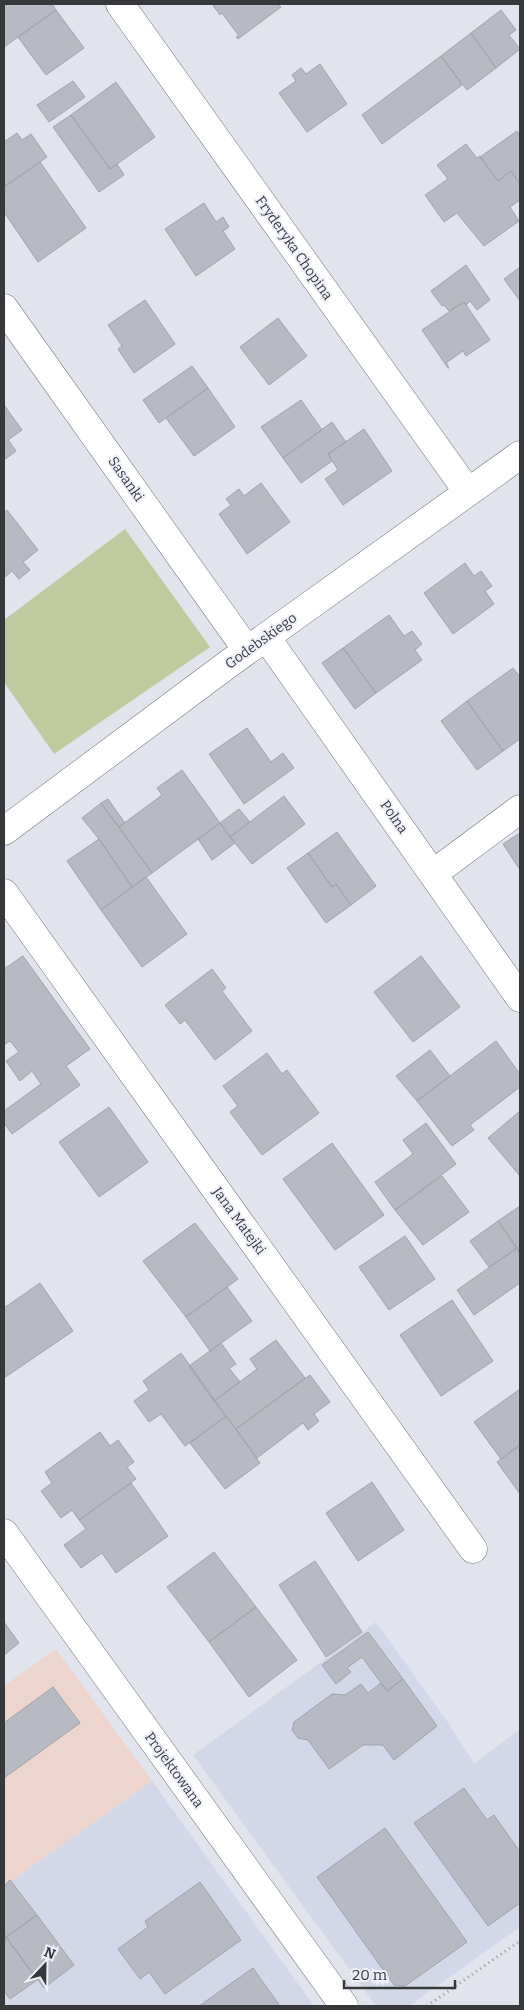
<svg xmlns="http://www.w3.org/2000/svg" width="524" height="2010" font-family="Bitter,serif">
<style>
.built{fill:#d3d8e8}
.industrial{fill:#edd4cd}
.green{fill:#c1c99e}
.building{fill:#b7bac2;stroke:#a0a3ac}
.lines{fill:none;stroke-linecap:round;stroke-linejoin:round}
.minor-casing{stroke:#72757d;stroke-width:29}
.path{stroke:#94969c;stroke-width:3;stroke-dasharray:1 4;stroke-linecap:butt}
.minor{stroke:#fff;stroke-width:28}
.labels{text-anchor:middle;dominant-baseline:central;stroke-width:4;stroke-linejoin:round;paint-order:stroke}
.street-label{font-size:14px;fill:#37383c;stroke:#eef1fa}
</style>
<rect width="100%" height="100%" fill="#e1e4ed"/>
<!-- built -->
<path class="built" d="M376 1622 447 1721 474 1763 520 1729V1927L409 2006H376L193 1755Z
M152 1781 314 2006H4V1886Z"/>
<!-- industrial -->
<path class="industrial" d="M56 1649 152 1781 4 1886V1686Z"/>
<!-- green -->
<path class="green" d="M125 529 210 647 54 754 4 682V620Z"/>
<!-- building -->
<path class="building" d="M4 4H52L56 10 4 47Z
M212 4H278L281 7 238 39 236 37 239 36 222 13 220 15Z
M56 10 84 48 46 75 18 37Z
M501 10 516 30 509 35 520 49 496 68 471 33Z
M471 33 496 68 467 90 441 56Z
M441 56 462 85 382 144 362 115Z
M320 64 347 104 307 132 279 93 296 81 292 75 301 68 306 74Z
M73 81 85 97 49 122 37 105Z
M116 82 155 137 110 169 71 115Z
M71 115 110 169 117 164 124 175 99 192 53 127Z
M517 131 520 136V184L511 171 498 181 480 157Z
M17 133 22 140 31 134 47 157 4 187V142Z
M466 144 477 158 480 156 498 181 511 171 520 184V200L510 207 519 221 484 246 457 213 444 222 425 195 448 179 437 165Z
M40 162 86 228 38 262 4 212V187Z
M204 203 216 222 223 217 229 227 223 231 235 249 196 276 165 229Z
M466 265 490 300 477 310 470 301 466 305 464 302 449 311 444 305 442 306 431 291Z
M520 267V301L504 279Z
M145 300 175 344 134 373 118 349 122 346 108 325Z
M464 302 490 340 466 356 463 351 446 363 449 368H448L422 330Z
M278 318 307 356 269 385 240 347Z
M192 366 208 388 159 423 143 400Z
M208 388 235 427 194 456 166 418Z
M301 400 322 430 283 458 261 427Z
M4 405 22 430 8 440 16 451 4 460Z
M332 422 346 442 328 454 332 461 301 483 283 458Z
M364 429 392 471 343 505 325 479 338 470 328 454Z
M261 483 290 522 247 554 219 514 231 505 226 499 239 489 244 496Z
M7 510 38 550 23 562 30 570 19 579 12 571 4 578V513Z
M465 563 474 576 481 571 492 586 485 591 494 604 453 634 424 593Z
M389 615 404 636 412 631 422 644 415 650 422 660 376 693 343 648Z
M343 648 376 693 355 709 322 663Z
M513 668 520 677V739L503 751 467 701Z
M467 701 503 751 477 770 441 721Z
M247 728 271 762 283 753 294 768 244 804 209 754Z
M182 770 220 823 152 873 119 827 162 795 157 788Z
M284 796 305 824 252 864 230 837Z
M108 799 125 823 119 827 101 803Z
M101 803 152 873 132 887 99 839 82 818Z
M239 809 250 822 230 837 220 823Z
M220 823 235 843 212 860 198 839Z
M337 832 376 886 351 905 336 884 332 887 308 853Z
M520 833V870L503 844Z
M99 839 132 887 101 910 67 861Z
M308 853 332 887 336 884 351 905 326 923 287 868Z
M146 877 187 934 142 967 101 910Z
M23 956 90 1049 66 1066 80 1085 12 1134 4 1123V1111L41 1084 32 1071 20 1081 6 1061 19 1052 10 1041 5 1044 4 1042V969Z
M421 956 460 1007 413 1042 374 992Z
M212 969 226 988 222 991 252 1031 215 1060 185 1020 180 1024 165 1005Z
M496 1041 520 1074V1087L470 1125 474 1130 452 1146 417 1101Z
M430 1050 450 1076 417 1101 396 1076Z
M267 1053 282 1074 287 1070 319 1113 262 1155 230 1112 238 1106 223 1086Z
M109 1107 148 1162 99 1197 59 1142Z
M520 1111V1176L488 1138Z
M426 1123 456 1164 395 1210 375 1182 413 1154 403 1140Z
M332 1143 384 1215 335 1250 283 1179Z
M442 1176 469 1212 423 1245 395 1210Z
M520 1206V1253L498 1221Z
M498 1221 517 1248 489 1267 470 1241Z
M195 1223 238 1279 186 1317 143 1261Z
M405 1236 435 1279 389 1310 359 1267Z
M517 1248 520 1253V1283L474 1315 457 1290Z
M40 1283 73 1331 4 1378V1308Z
M227 1287 252 1321 210 1351 186 1317Z
M452 1300 493 1361 441 1396 400 1335Z
M276 1340 305 1378 236 1429 214 1401 257 1369 250 1359Z
M221 1343 236 1364 229 1368 240 1382 214 1401 189 1366Z
M181 1353 226 1416 185 1446 161 1414 149 1422 134 1401 149 1390 143 1381Z
M310 1375 330 1402 314 1414 319 1421 308 1430 303 1423 257 1458 236 1429Z
M520 1389V1445L501 1459 474 1422Z
M226 1416 260 1463 225 1489 190 1443Z
M100 1432 110 1446 118 1440 134 1462 127 1467 136 1479 79 1520 72 1510 61 1518 41 1491 52 1483 45 1472Z
M520 1445V1494L497 1462Z
M372 1482 404 1530 358 1561 326 1513Z
M131 1483 168 1536 116 1573 102 1553 81 1568 64 1545 86 1529 79 1520Z
M214 1552 256 1607 209 1642 167 1587Z
M315 1561 362 1632 326 1657 279 1585Z
M256 1607 297 1660 249 1697 209 1642Z
M4 1622 19 1643 4 1655Z
M368 1632 403 1679 387 1691 362 1657 347 1668 351 1672 336 1684 322 1665Z
M403 1679 437 1726 394 1760 383 1745H363L329 1769 308 1740 298 1738 292 1730 294 1722 332 1694 345 1695 361 1684 368 1693 381 1683 387 1691Z
M53 1687 80 1723 4 1778V1723Z
M464 1788 487 1820 494 1815 520 1852V1903L488 1926 414 1823Z
M385 1828 467 1942 405 1986 394 1985 317 1877Z
M10 1880 37 1915 6 1937 4 1934V1886Z
M200 1882 241 1940 165 1994 149 1972 140 1979 118 1949 148 1927 145 1921Z
M37 1915 74 1965 44 1988 6 1937Z
M6 1937 37 1980 10 1999 4 1991V1939Z
M253 1968 280 2006H199Z"/>
<g class="lines">
<defs>
<path id="minor" d="M120 4 468 492
M4 308 247 650
M266 637 520 998
M4 831 231 662 520 455
M434 873 520 809
M4 893 473 1549
M4 1533 344 2006"/>
</defs>
<!-- minor casing -->
<use href="#minor" class="minor-casing"/>
<!-- path -->
<path class="path" d="M427 2006 520 1941"/>
<!-- minor -->
<use href="#minor" class="minor"/>
</g>
<g class="labels">
<!-- street labels -->
<g class="street-label">
<text transform="translate(294 248) rotate(55)">Fryderyka Chopina</text>
<text transform="translate(126 479) rotate(55)">Sasanki</text>
<text transform="translate(261 641) rotate(-36)">Godebskiego</text>
<text transform="translate(394 817) rotate(55)">Polna</text>
<text transform="translate(239 1221) rotate(54)">Jana Matejki</text>
<text transform="translate(174 1770) rotate(54)">Projektowana</text>
</g>
</g>
<!-- border -->
<rect width="524" height="2010" fill="none" stroke="#37383c" stroke-width="10"/>
<!-- north arrow -->
<g transform="translate(45 1965) rotate(22)" stroke="#eef1fa" stroke-width="4" paint-order="stroke">
<path d="M0-4L9 19L0 12L-9 19Z" fill="#37383c"/>
<text y="-8" font-size="14" font-weight="bold" text-anchor="middle" fill="#37383c">N</text>
</g>
<!-- scale -->
<path d="M344 1980v8h111v-8" fill="none" stroke="#37383c" stroke-width="2.5"/>
<text x="352" y="1980" font-size="15" fill="#37383c" stroke="#eef1fa" stroke-width="4" paint-order="stroke">20 m</text>
</svg>
